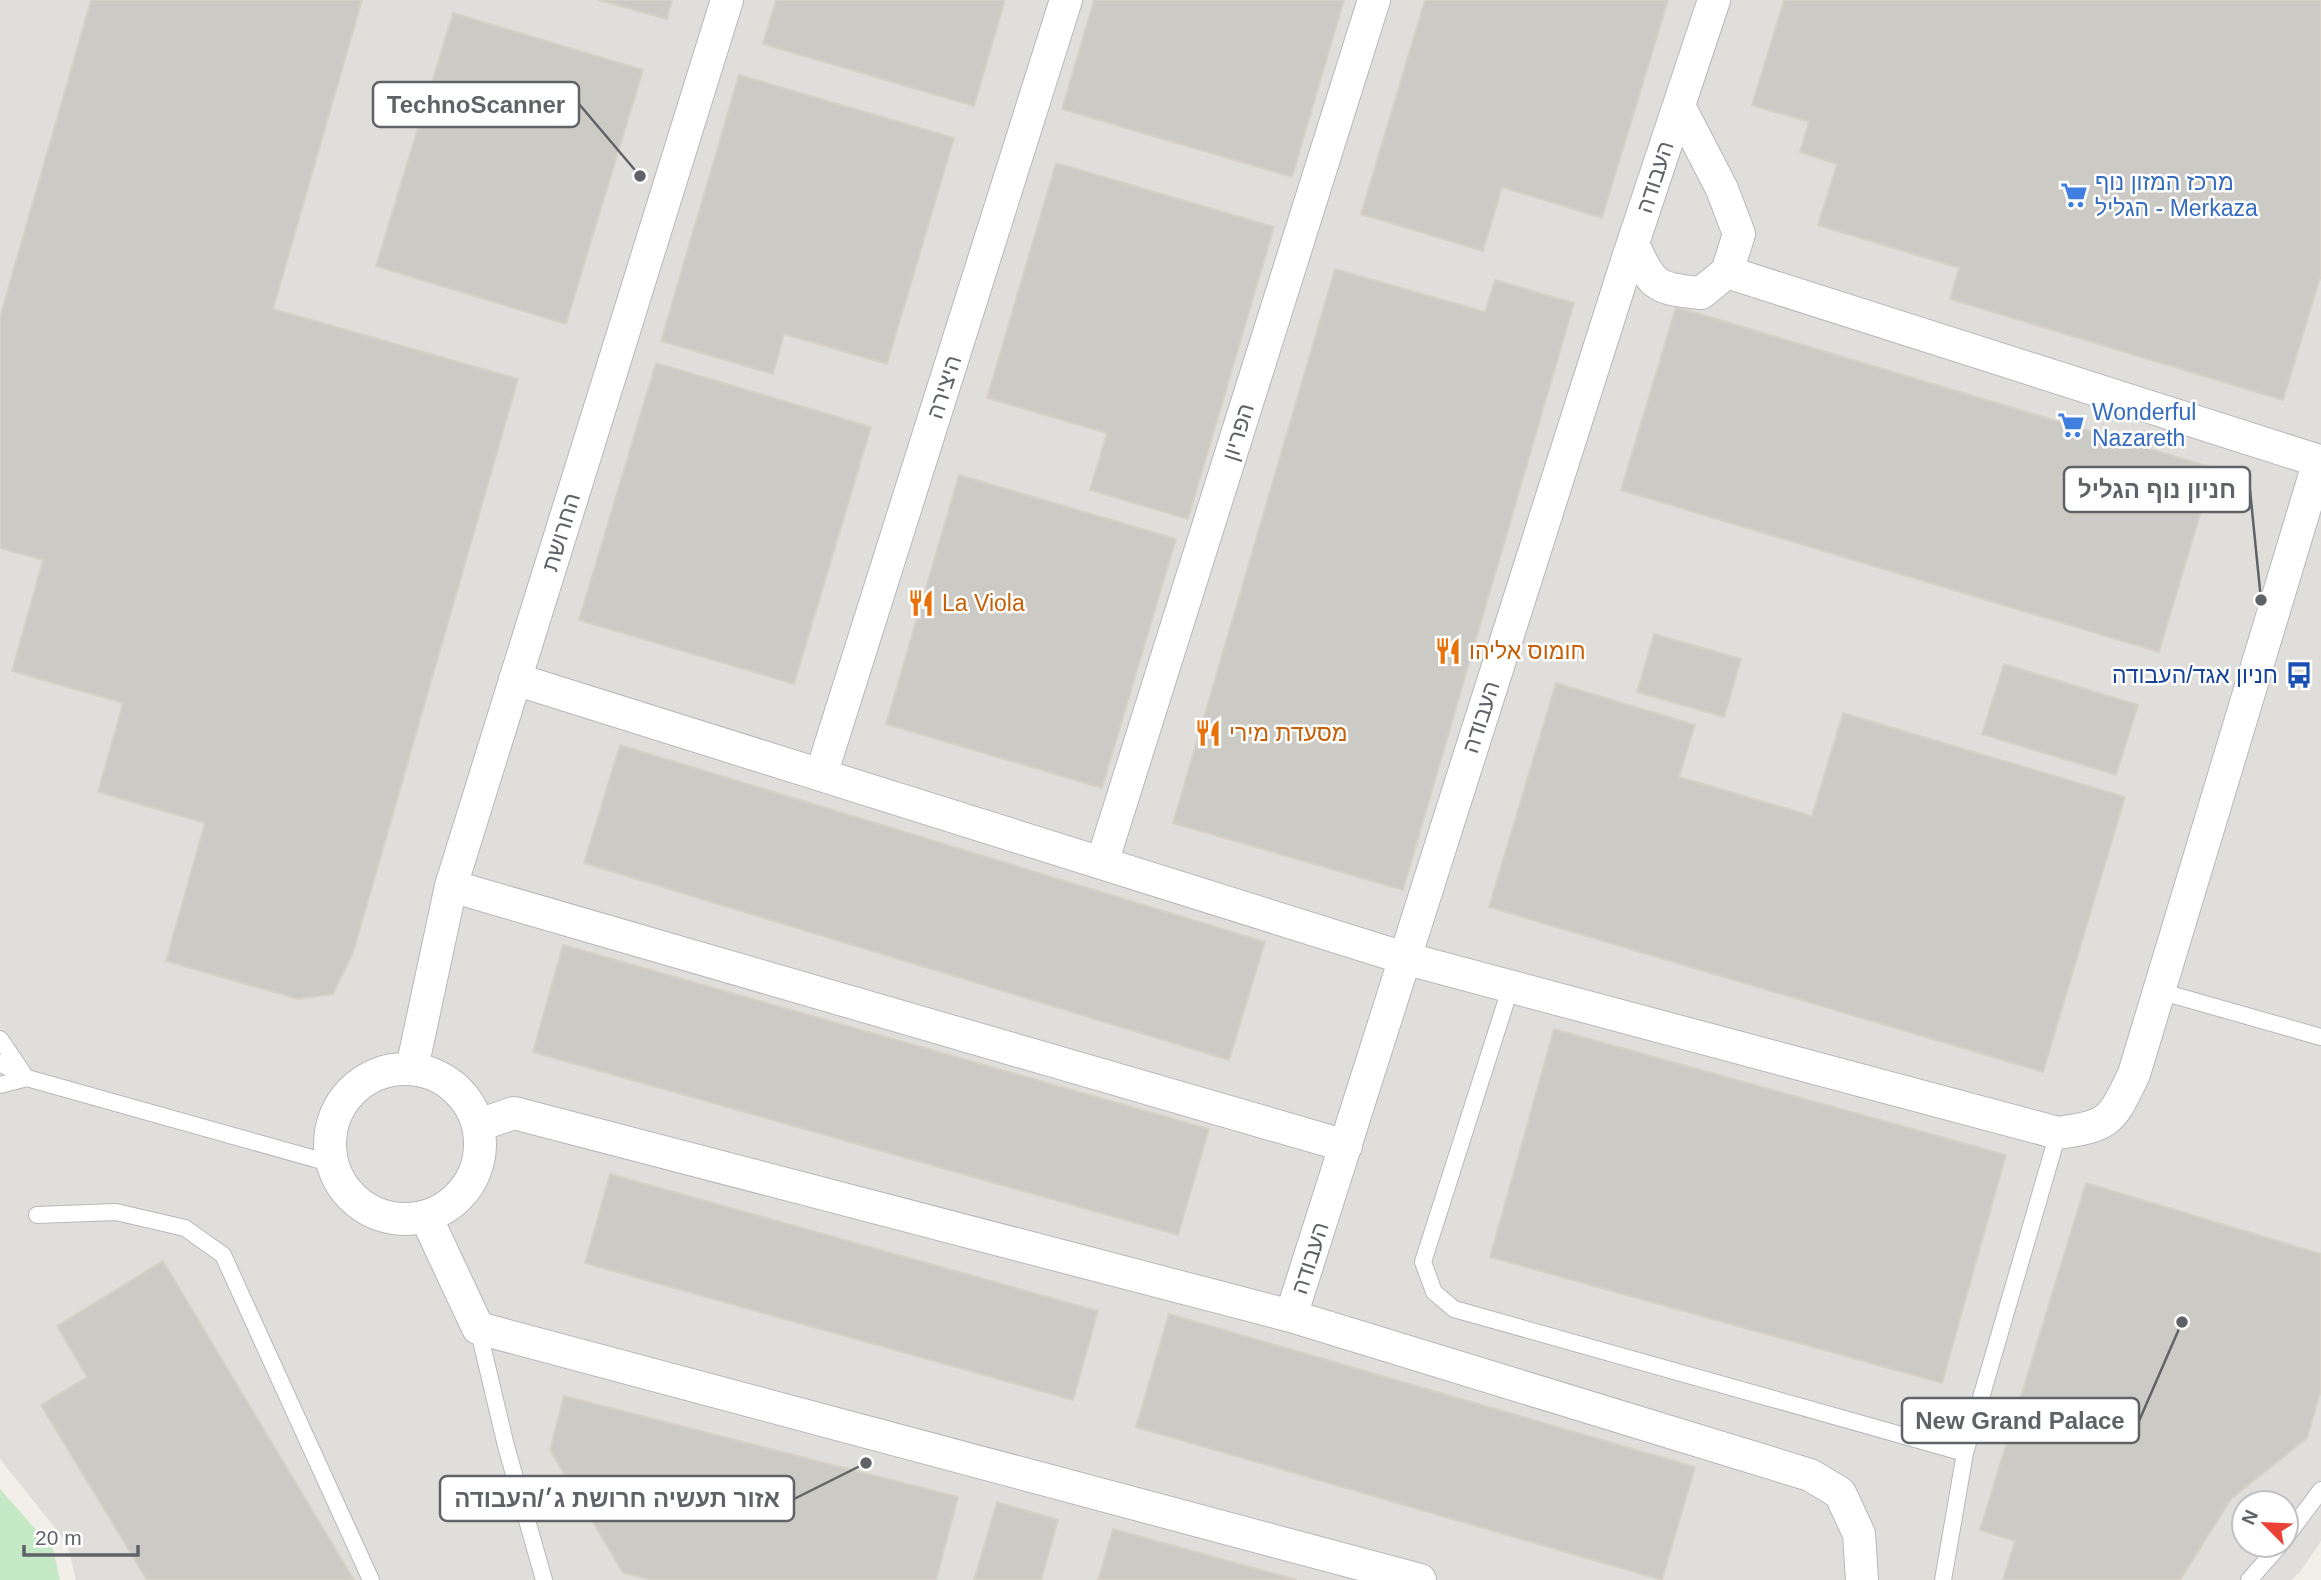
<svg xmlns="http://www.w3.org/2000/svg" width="2321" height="1580" font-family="Helvetica,Heebo,sans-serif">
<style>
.industrial{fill:#e0deda;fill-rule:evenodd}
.green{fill:#c5e8c5}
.building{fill:#cccac5;stroke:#d6d1c6;stroke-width:2}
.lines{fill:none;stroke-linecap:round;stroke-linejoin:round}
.lane-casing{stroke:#b5b8bc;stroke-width:18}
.street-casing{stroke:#b5b8bc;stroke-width:34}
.lane{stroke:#fff;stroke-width:16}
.street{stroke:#fff;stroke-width:32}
.labels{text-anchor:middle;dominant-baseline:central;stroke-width:5;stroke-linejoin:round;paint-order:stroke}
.street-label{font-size:23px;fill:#5f6368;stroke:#fff}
.shop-label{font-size:23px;fill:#366cbe;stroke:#fff;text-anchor:start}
.food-label{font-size:23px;fill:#c56008;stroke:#fff;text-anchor:start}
.transit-label{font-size:23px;fill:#164399;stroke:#fff;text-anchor:end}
.leader{fill:none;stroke:#5f6368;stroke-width:2.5}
.callout-dot{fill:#5f6368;stroke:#fff;stroke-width:2.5}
.callout{fill:#fff;stroke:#5f6368;stroke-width:2.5}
.callout-label{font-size:24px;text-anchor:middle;font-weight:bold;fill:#5f6368}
</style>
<rect width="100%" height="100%" fill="#f1efe8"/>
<!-- industrial -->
<path class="industrial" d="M0 0H2321V1541L2300 1572 2291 1580H76L67 1543 0 1459ZM2244 1503H2286V1545H2244Z"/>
<!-- green -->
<path class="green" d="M0 1489 53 1549 60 1580H0Z"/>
<!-- building -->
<path class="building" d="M91 0H362L273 309 518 379 353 953 333 994 298 999 166 961 205 823 98 792 123 703 12 671 43 560 0 548V317Z
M598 0H672L667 19Z
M776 0H1005L974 106 763 44Z
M1094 0H1344L1292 177 1062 109Z
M1425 0H1668L1602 218 1502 187 1483 251 1361 214Z
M1784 0H2321V275L2283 400 1950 299 1959 268 1818 225 1837 164 1800 152 1809 122 1752 105Z
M453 13 643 70 566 324 376 266Z
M739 75 954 138 887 364 784 334 773 374 661 341Z
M1056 163 1274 227 1188 519 1090 490 1107 433 987 398Z
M1335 269 1485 312 1495 280 1574 303 1403 890 1173 823Z
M1676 307 2214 468 2159 652 1621 490Z
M656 363 871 427 794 684 579 620Z
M959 475 1176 539 1102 788 886 724Z
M1654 634 1741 659 1724 717 1637 692Z
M2004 664 2138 705 2116 775 1982 734Z
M1556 683 1695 725 1679 777 1812 816 1843 713 2125 797 2043 1072 1489 907Z
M620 745 1265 942 1229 1060 584 863Z
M563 945 1209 1129 1178 1235 533 1052Z
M1554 1029 2006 1155 1942 1383 1490 1257Z
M610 1174 1098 1311 1073 1400 585 1263Z
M2086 1183 2321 1254V1390L2307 1438 2231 1499 2180 1580H2003L2015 1541 1980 1530Z
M163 1261 354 1580H147L41 1405 87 1377 57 1326Z
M1169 1314 1695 1467 1662 1580 1136 1427Z
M564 1396 958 1497 936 1580H651L623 1573 550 1450Z
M997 1502 1058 1520 1041 1580H974Z
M1113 1529 1297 1580H1098Z"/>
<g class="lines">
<defs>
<path id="lane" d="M1511 986 1423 1262 1434 1292 1454 1309 1965 1453 2058 1133
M2159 991 2321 1037
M0 1039 23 1073
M0 1063 27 1078 333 1164
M0 1085 27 1078
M37 1215 116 1212 185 1228 223 1255 371 1580
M478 1328 506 1446 544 1580
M2286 1537 2321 1490
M1943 1580 1965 1453
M2249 1580 2280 1545"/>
<path id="street" d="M1633 244C1652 285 1654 289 1701 293L1727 272 1739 234 1722 189 1679 106
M515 679 1404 958 2058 1133C2112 1125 2111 1121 2134 1074L2319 461 1727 272
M821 775 1066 0
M1102 863 1374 0
M451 886 1346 1146
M412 1068 451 886 727 0
M330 1144a75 75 0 1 1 150 0a75 75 0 1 1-150 0Z
M479 1125 514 1113 1291 1316 1810 1475 1840 1493 1859 1534 1862 1580
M426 1217 478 1328 1420 1580
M1291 1316 1627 261 1714 0"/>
</defs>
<!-- lane casing -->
<use href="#lane" class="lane-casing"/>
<!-- street casing -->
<use href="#street" class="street-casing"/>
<!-- lane -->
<use href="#lane" class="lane"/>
<!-- street -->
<use href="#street" class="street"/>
</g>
<!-- icons -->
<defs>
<symbol id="supermarket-bare" viewBox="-9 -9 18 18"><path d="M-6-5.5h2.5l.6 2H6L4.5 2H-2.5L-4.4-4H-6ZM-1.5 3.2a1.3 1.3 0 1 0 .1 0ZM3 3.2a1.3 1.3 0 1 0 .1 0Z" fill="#3f7fe0" stroke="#fff" stroke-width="2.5" paint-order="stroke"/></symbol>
<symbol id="restaurant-bare" viewBox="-9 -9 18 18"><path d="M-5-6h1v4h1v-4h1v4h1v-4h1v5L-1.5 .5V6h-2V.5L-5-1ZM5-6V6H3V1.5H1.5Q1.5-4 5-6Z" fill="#e8710a" stroke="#fff" stroke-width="2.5" paint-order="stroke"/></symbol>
<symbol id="bus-bare" viewBox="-9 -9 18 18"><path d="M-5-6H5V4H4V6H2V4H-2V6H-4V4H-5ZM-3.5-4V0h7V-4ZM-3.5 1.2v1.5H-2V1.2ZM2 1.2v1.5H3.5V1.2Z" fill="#1a4fb4" stroke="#fff" stroke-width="2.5" paint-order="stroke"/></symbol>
</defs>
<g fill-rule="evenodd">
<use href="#supermarket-bare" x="2055" y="176" width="38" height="38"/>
<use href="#supermarket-bare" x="2052" y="406" width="38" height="38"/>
<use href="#restaurant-bare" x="902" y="584" width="38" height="38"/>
<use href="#restaurant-bare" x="1429" y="632" width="38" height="38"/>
<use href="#bus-bare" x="2280" y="656" width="38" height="38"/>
<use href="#restaurant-bare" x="1189" y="714" width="38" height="38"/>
</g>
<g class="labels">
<!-- street labels -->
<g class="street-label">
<text transform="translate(1655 177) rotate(-72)">העבודה</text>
<text transform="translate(944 387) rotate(-72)">היצירה</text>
<text transform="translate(1238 432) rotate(-73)">הפריון</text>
<text transform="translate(561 532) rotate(-73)">החרושת</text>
<text transform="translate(1481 717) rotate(-72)">העבודה</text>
<text transform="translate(1310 1258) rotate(-72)">העבודה</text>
</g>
<!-- shop labels -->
<g class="shop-label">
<text x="2095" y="182">מרכז המזון נוף<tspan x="2095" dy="26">הגליל - Merkaza</tspan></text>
<text x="2092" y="412">Wonderful<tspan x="2092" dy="26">Nazareth</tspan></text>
</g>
<!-- food labels -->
<g class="food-label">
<text x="942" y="603">La Viola</text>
<text x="1469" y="651">חומוס אליהו</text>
<text x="1229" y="733">מסעדת מירי</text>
</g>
<!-- transit labels -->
<g class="transit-label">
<text x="2278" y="675">חניון אגד/העבודה</text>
</g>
</g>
<!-- callouts -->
<path class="leader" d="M640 176L579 104M2261 600L2250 490M2182 1322L2139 1421M866 1463L794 1499"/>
<g class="callout-dot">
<circle cx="640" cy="176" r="7"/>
<circle cx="2261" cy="600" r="7"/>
<circle cx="2182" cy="1322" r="7"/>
<circle cx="866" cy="1463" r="7"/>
</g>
<g class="callout">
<rect x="373" y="82" width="206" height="45" rx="7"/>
<rect x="2064" y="467" width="186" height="45" rx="7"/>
<rect x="1902" y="1398" width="237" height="45" rx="7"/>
<rect x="440" y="1476" width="354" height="45" rx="7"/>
</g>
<g class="callout-label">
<text x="476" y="113">TechnoScanner</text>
<text x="2157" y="498">חניון נוף הגליל</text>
<text x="2020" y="1429">New Grand Palace</text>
<text x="617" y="1507">אזור תעשיה חרושת ג׳/העבודה</text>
</g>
<!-- north arrow -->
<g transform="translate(2265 1524) rotate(294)"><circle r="33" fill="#ffffff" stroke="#bfc1c3" stroke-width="2"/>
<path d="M0-5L12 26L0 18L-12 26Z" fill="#ea4335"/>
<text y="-10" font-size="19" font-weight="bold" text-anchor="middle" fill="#5f6368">N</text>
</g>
<!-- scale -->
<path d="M24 1545v10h114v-10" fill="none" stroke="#5f6368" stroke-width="3.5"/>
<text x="35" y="1545" font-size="21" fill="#5f6368" stroke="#ffffff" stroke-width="5" paint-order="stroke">20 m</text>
</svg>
